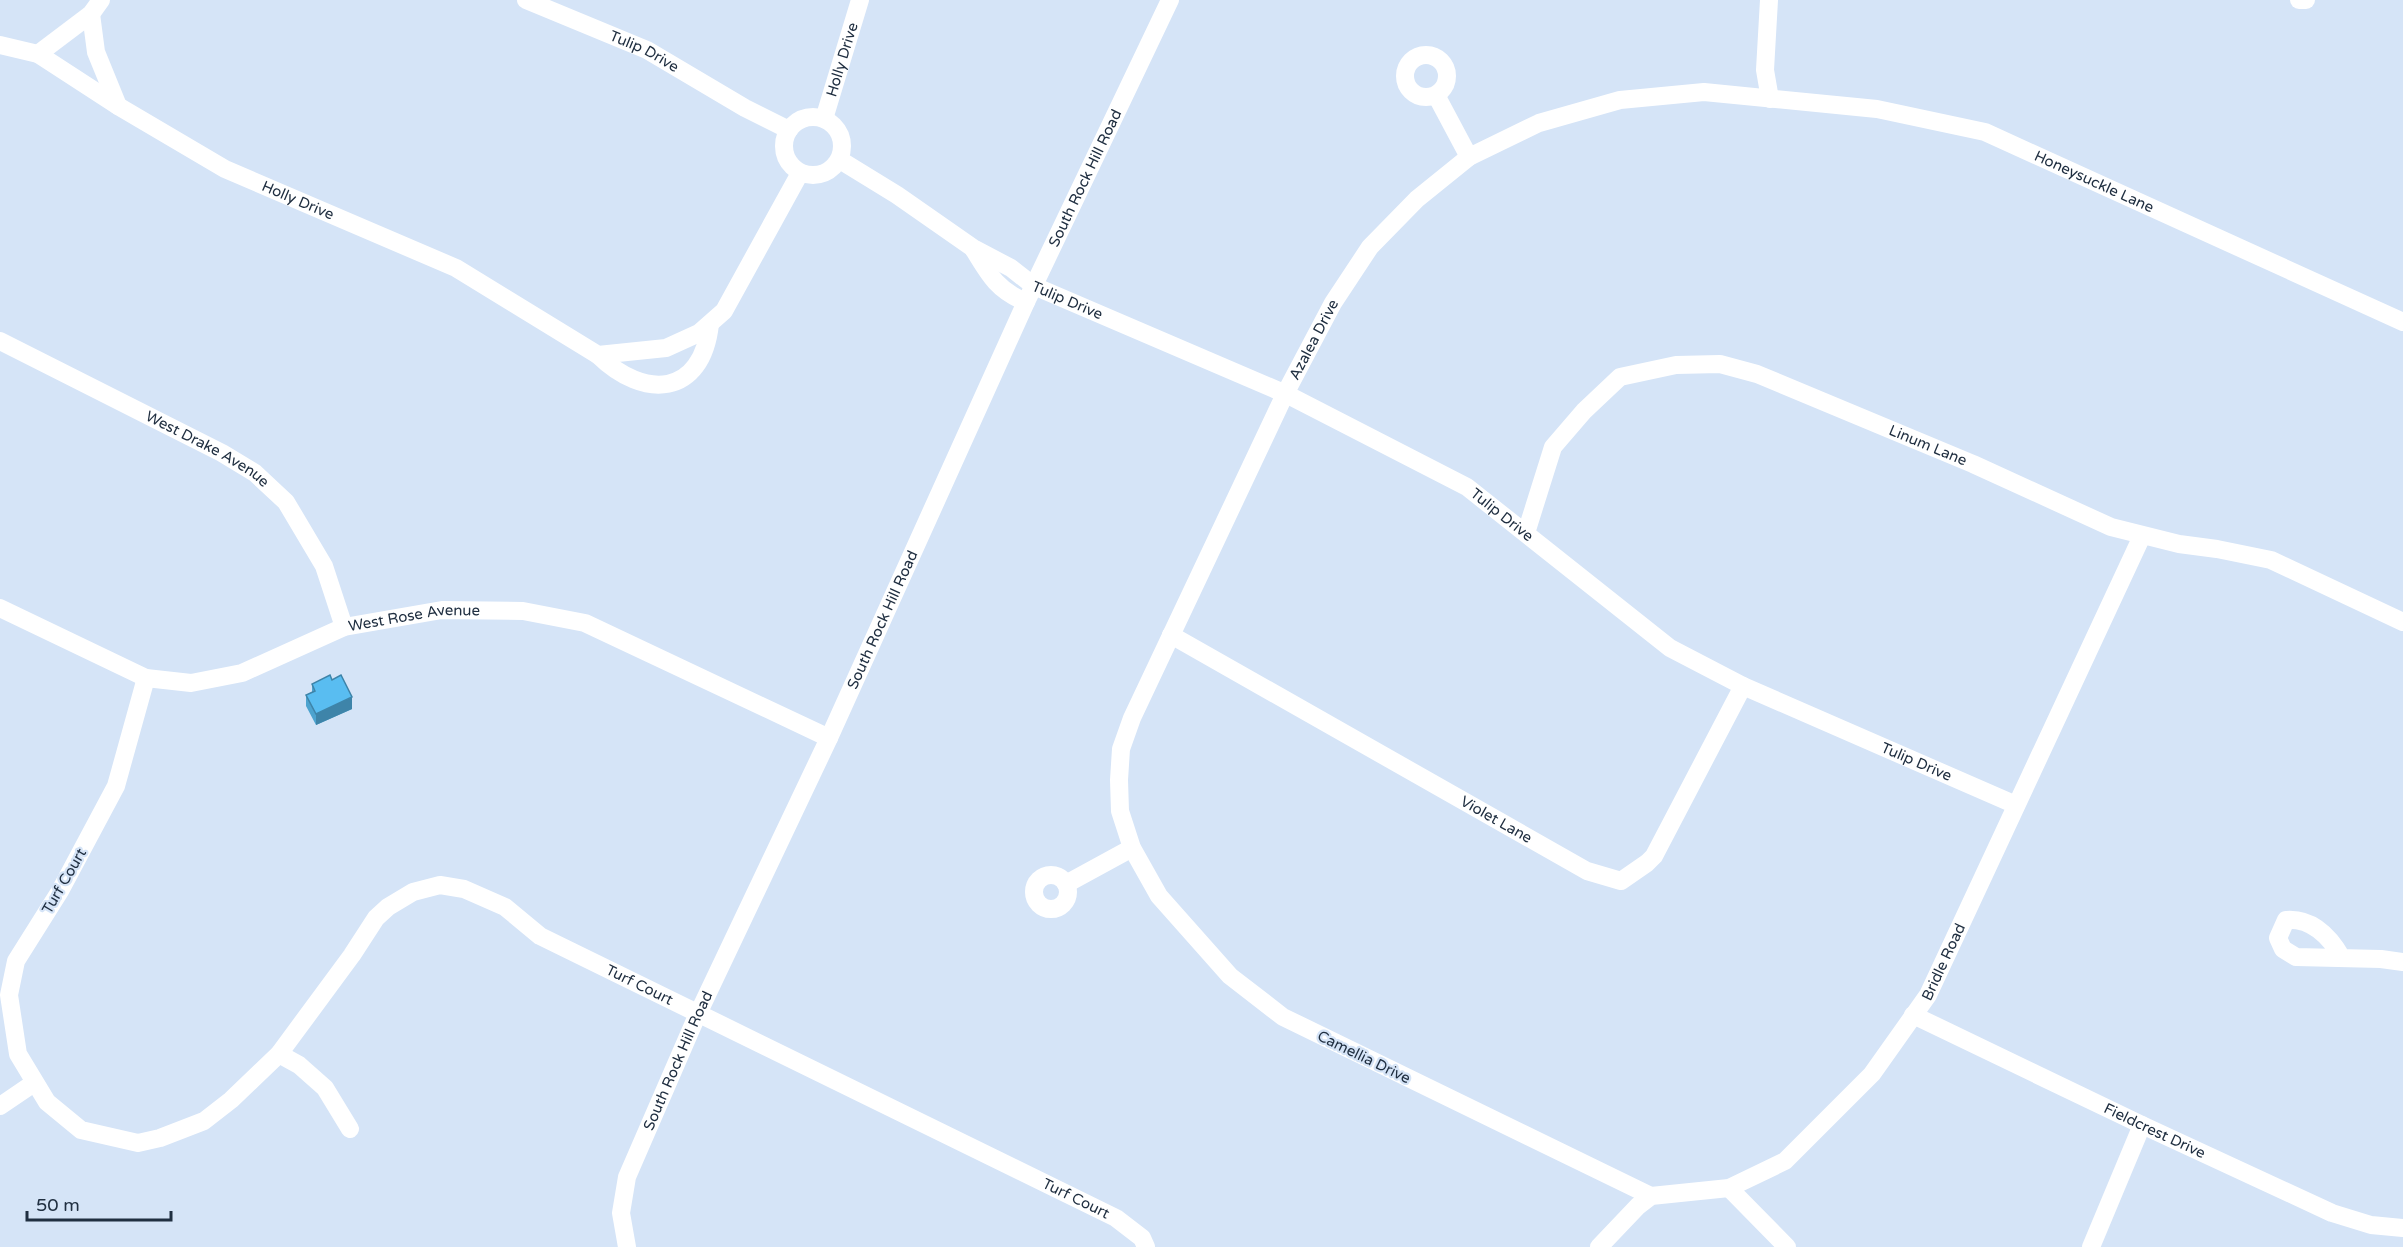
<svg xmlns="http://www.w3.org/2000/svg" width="2403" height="1247" font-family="'Varela Round',sans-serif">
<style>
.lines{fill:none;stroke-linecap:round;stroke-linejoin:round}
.minor{stroke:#fff;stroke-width:18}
.wall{fill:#4da3cf}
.shaded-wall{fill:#3e84a9}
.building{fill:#59bdf1;stroke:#3e84a9;stroke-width:1.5}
.labels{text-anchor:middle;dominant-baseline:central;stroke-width:4.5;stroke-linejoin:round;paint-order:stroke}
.street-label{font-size:15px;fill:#202f41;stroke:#d5e4f7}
</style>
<rect width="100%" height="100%" fill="#d5e4f7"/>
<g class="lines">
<!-- minor -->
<g class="minor">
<path id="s1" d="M526 0 647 50 745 108 789 130"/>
<path d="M1769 0 1765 70 1770 99"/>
<path d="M2299 0H2306"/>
<path d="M91 14 96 52 118 106"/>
<path id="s2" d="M0 45 38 54 118 106 225 169 456 268 598 355 666 348 699 333 724 311 800 173"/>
<path d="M38 54 91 14 101 0"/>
<circle cx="1426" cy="76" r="21"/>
<path d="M1436 95 1469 157"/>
<circle cx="813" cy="146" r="29"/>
<path id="s3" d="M824 119 860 0"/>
<path id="s4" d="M840 160 897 195 973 248 1011 268 1034 286 1286 394 1467 487 1670 648 1743 686 2016 805"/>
<path d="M974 250C989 275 998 291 1026 302"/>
<path id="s5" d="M0 341 222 453 255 473 286 502 324 566 344 627"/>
<path d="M598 355C644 400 702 397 710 324"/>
<path id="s6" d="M1526 533 1553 447 1584 411 1620 377 1676 365 1720 364 1757 374 1973 464 2111 527 2179 544 2217 549 2271 560 2403 622"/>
<path id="s7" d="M0 608 146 678 191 683 242 673 344 627 442 610 523 611 585 623 829 738"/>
<path id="s8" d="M1171 635 1587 871 1621 881 1647 863 1654 856 1743 686"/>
<path id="s9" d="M146 678 116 786 60 891 16 961 9 995 18 1054 47 1102 81 1130 138 1143 160 1138 204 1121 231 1100 279 1054 352 955 376 918 388 907 413 892 440 885 464 889 505 907 540 936 1116 1218 1142 1238 1146 1247"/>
<circle cx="1051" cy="892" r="17"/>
<path d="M1066 884 1132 848"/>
<path d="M2342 958C2330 937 2312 918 2286 920L2278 938 2283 949 2296 957 2381 959 2403 962"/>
<path id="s10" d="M1913 1015 2142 1125 2332 1213 2371 1225 2403 1228"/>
<path d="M279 1054 299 1065 325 1088 350 1129"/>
<path d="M0 1106 34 1083"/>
<path d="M1729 1188 1787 1247"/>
<path id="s11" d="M1651 1196 1283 1017 1230 976 1159 896 1132 848 1120 811 1119 780 1121 749 1132 718 1286 392 1333 303 1370 247 1417 199 1469 157 1539 123 1620 100 1704 92 1877 109 1985 132 2403 322"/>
<path id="s12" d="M627 1247 621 1213 627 1177 696 1018 829 738 1026 302 1170 0"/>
<path id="s13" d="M1599 1247 1638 1206 1651 1196 1729 1188 1785 1161 1872 1074 1928 995 2142 536"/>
<path d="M2091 1247 2142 1125"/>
</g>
</g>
<!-- wall -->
<path class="wall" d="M332 680 352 709 316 725 306 706V695L312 692V684Z"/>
<!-- shaded-wall -->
<path class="shaded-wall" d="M352 697V709L316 725V714Z"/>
<!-- building -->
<path class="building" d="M330 675 332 680 341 675 352 697 316 714 306 695 315 691 312 684Z"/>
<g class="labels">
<!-- street labels -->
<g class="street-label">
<text stroke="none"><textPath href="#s1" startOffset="129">Tulip Drive</textPath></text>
<text stroke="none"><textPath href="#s3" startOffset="62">Holly Drive</textPath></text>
<text stroke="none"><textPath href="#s12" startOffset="1170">South Rock Hill Road</textPath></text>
<text stroke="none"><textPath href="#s11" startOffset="2085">Honeysuckle Lane</textPath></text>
<text stroke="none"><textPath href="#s2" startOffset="338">Holly Drive</textPath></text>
<text stroke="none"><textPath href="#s4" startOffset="268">Tulip Drive</textPath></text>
<text stroke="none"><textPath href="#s11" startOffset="1192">Azalea Drive</textPath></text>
<text stroke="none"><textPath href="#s6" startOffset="512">Linum Lane</textPath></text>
<text stroke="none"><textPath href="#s5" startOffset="234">West Drake Avenue</textPath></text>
<text stroke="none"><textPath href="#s4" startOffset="754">Tulip Drive</textPath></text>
<text stroke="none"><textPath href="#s7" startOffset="442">West Rose Avenue</textPath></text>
<text stroke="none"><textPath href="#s12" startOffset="684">South Rock Hill Road</textPath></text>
<text stroke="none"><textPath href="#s4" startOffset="1240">Tulip Drive</textPath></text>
<text stroke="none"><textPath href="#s8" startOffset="374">Violet Lane</textPath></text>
<text transform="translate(64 881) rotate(-60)">Turf Court</text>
<text stroke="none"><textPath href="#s13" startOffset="470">Bridle Road</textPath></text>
<text stroke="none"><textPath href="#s9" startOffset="1203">Turf Court</textPath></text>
<text transform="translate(1364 1057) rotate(26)">Camellia Drive</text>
<text stroke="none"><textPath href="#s12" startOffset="198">South Rock Hill Road</textPath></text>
<text stroke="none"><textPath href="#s10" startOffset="268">Fieldcrest Drive</textPath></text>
<text stroke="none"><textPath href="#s9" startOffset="1689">Turf Court</textPath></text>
</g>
</g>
<!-- scale -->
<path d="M27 1211v9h144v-9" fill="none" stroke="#202f41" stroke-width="3"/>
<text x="36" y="1211" font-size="18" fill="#202f41" stroke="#d5e4f7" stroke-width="4.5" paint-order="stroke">50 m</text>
</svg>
